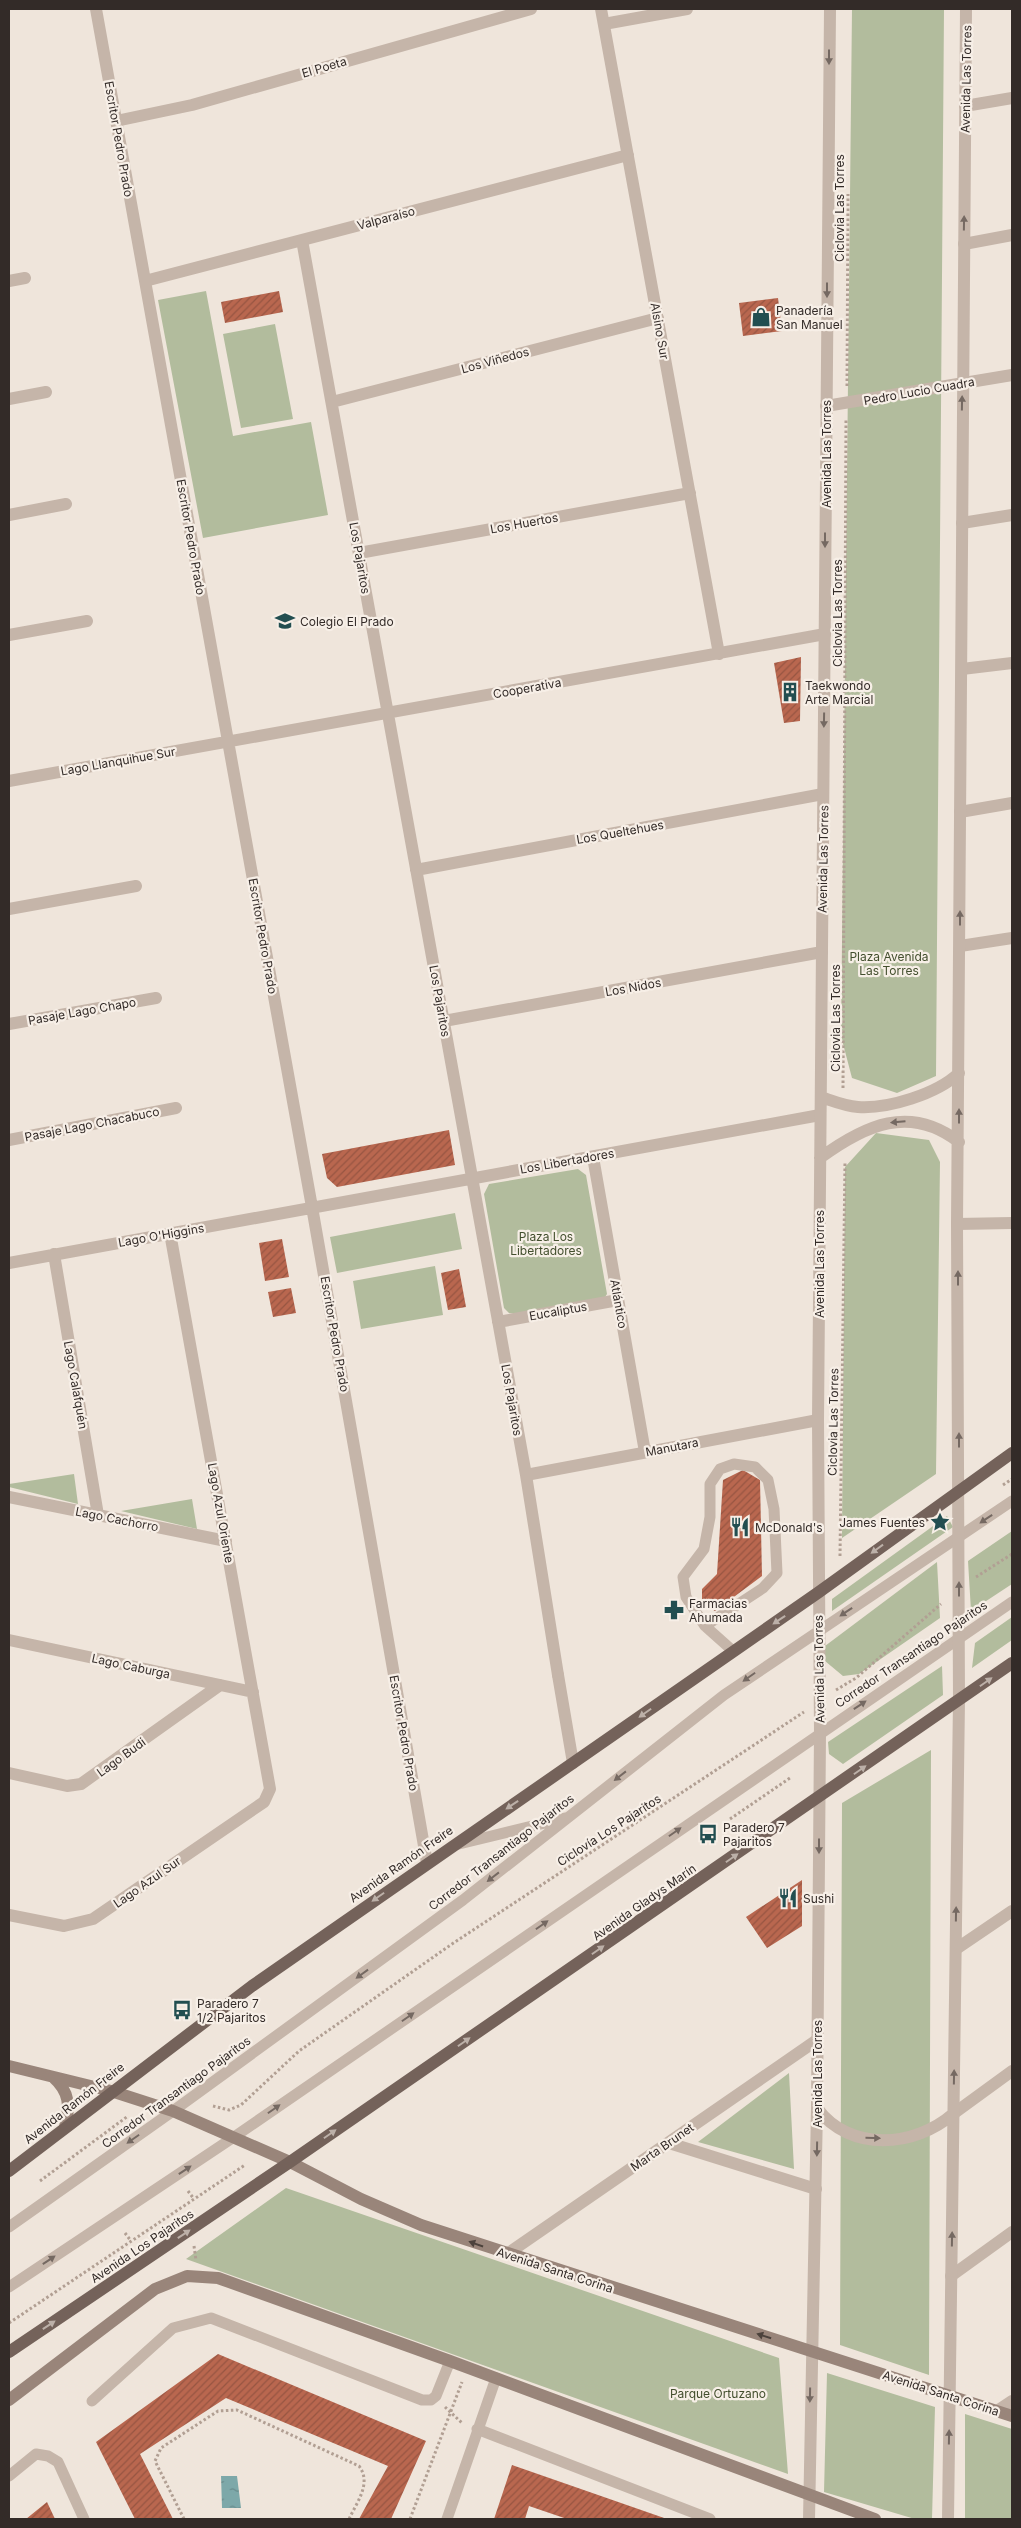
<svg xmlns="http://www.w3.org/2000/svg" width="1021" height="2528" font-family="Inter,sans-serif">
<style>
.green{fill:#b2bc9d}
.water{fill:url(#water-ripples)}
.building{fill:url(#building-hatch)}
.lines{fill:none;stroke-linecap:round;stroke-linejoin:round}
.path{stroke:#b19f93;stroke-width:3;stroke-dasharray:2.5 2.5;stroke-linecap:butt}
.service{stroke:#c5b5a9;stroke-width:11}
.pedestrian{stroke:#c5b5a9;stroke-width:12}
.minor{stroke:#c5b5a9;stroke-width:12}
.tertiary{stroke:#c5b5a9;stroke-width:12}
.secondary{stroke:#99857a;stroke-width:12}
.primary{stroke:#74625a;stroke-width:12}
.oneway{fill:#756962}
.oneway2{fill:#bcb0a8}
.oneway3{fill:#4c423c}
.labels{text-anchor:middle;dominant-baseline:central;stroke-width:4.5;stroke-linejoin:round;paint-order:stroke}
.street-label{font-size:12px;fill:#332b28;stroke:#f7efe7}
.poi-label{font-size:12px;fill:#332b28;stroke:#f7efe7;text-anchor:start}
.park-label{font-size:12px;fill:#434f2e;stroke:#f7efe7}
</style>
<defs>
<pattern id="water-ripples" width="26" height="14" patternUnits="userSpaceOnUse" patternTransform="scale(1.25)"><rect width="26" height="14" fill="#7da8a9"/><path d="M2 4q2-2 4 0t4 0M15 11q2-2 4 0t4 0" fill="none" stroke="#67898a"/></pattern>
<pattern id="building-hatch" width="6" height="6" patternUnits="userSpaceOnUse" patternTransform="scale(1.25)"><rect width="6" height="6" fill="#b9674f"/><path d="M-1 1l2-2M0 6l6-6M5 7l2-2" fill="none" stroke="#975542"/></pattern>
</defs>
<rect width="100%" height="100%" fill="#efe5db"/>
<!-- green -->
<path class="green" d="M852 9H944L936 1076 897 1093 852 1078 841 1036Z
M206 291 233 436 311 422 328 515 203 538 158 300Z
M275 324 293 419 241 428 223 334Z
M876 1133 929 1140 940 1162 936 1474 842 1538 845 1167Z
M578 1169 586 1175 607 1294 605 1297 517 1314 509 1313 504 1308 484 1194 489 1184Z
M455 1213 462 1249 337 1273 330 1237Z
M435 1266 443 1315 361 1329 353 1281Z
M74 1474 78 1504 9 1487V1484Z
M192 1499 197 1529 121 1511Z
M947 1516 953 1527 832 1611V1599Z
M1012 1531V1584L971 1611 968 1561Z
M937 1562 940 1618 859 1674 843 1676 825 1661V1646Z
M1012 1617V1640L972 1668 975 1643Z
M942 1666 943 1695 843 1764 829 1754 828 1742Z
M931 1750 929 2375 840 2345 842 1803Z
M789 2073 794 2169 698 2142Z
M286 2188 779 2358 788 2474 186 2259Z
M827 2373 935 2407 932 2519H915L824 2492Z
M965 2414 1012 2429V2519H965Z"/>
<!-- water -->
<path class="water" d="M221 2476H237L241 2508H222Z"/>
<!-- building -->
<path class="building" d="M279 291 283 312 225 323 221 302Z
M778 298 782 331 743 336 739 303Z
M801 657 800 721 784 723 774 663Z
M449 1130 455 1165 337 1187 327 1178 322 1154Z
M282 1239 289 1277 265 1281 259 1243Z
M459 1269 466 1307 448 1310 441 1273Z
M291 1288 296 1313 273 1317 268 1292Z
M743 1470 760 1480 762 1576 715 1611 702 1603V1589L717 1574 723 1480Z
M802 1880V1926L767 1948 746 1917Z
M218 2354 426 2441 391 2519H359L388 2466 226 2398 140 2454 173 2519H135L96 2442Z
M512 2465 667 2519H567L529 2506 525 2519H494Z
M47 2502 55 2519H26Z"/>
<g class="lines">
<!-- path -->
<path class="path" d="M847 386 848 194
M843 1088 846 419
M1003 1485 1012 1479
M840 1556 845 1162
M976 1577 1012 1554
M836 1690 856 1678 941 1604
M730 1819 790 1778
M213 2106 229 2110 241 2105 299 2051 452 1944 804 1712
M40 2181 128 2116
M188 2191 194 2199
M125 2233 131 2241
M194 2246 196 2260
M9 2323 245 2165
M445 2407 462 2423
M184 2519 155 2461 161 2448 218 2411 237 2410 359 2466C372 2483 357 2502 349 2519
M410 2519 462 2382"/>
<!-- service -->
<path class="service" d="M705 1626 763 1588 777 1573 774 1509 768 1480 755 1467 734 1464 720 1469 710 1484V1517L704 1549 683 1577 686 1597 705 1626 733 1651
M459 1844 565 1818
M9 2227 173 2111 463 1900 724 1695 1012 1501
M9 2287 234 2137 1012 1602
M92 2401 173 2328 211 2318 422 2400H431L436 2396 450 2361
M477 2429 710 2519
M9 2476 36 2454 48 2456 58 2462 84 2519
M447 2519 496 2378"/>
<!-- pedestrian -->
<path class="pedestrian" d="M558 1675 573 1763"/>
<!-- minor -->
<path class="minor" d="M96 9 312 1207 427 1863
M601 9 719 654
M604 24 687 9
M965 106 1012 98
M116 121 192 105 531 9
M302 240 526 1475 558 1675
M964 244 1012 235
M9 281 25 278
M145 281 628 155
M9 399 46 392
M332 402 658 318
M826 406 1012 375
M9 515 66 504
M962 523 1012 515
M359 553 690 493
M9 635 87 621
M962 669 1012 663
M9 781 825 634
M960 812 1012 803
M416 870 823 794
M9 909 136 886
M960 946 1012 938
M444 1021 822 952
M9 1024 156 998
M9 1140 176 1108
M593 1157 645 1452
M957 1224 1012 1223
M54 1254 98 1515
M9 1263 820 1115
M498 1322 618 1300
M526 1475 818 1420
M9 1497 226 1541
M9 1640 253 1692
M9 1773 67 1786 81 1784 220 1685
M9 1915 64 1926 93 1919 264 1802 270 1789 170 1233
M956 1949 1012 1911
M953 2114 1012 2071
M669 2143 816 2189
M507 2254 817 2040
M951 2276 1012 2232
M997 2411 1012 2401"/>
<!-- tertiary -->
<path class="tertiary" d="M821 1097C833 1101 845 1106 858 1107 888 1109 937 1094 959 1073
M820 1158C865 1125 910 1104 959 1142
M817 2108C850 2153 915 2147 953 2114
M809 2519 817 2108 820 1733 818 1420 830 9
M948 2519 959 1700 957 1224 966 9"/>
<!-- secondary -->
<path class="secondary" d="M9 2066 111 2091 173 2111 290 2162 361 2199 421 2225 1012 2416
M53 2077C70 2092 70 2106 65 2127
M9 2400 155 2289 187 2276 218 2278 450 2361 875 2519"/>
<!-- primary -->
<path class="primary" d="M9 2171 252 1986 819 1592 1012 1453
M9 2352 290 2162 1012 1663"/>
</g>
<!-- one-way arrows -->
<defs><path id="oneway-solid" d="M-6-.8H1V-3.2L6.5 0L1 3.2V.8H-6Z" transform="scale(1.25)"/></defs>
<g class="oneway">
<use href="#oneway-solid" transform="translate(829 57) rotate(90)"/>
<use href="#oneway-solid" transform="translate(964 223) rotate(-89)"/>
<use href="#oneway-solid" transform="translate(827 290) rotate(90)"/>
<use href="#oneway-solid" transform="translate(962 403) rotate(-89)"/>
<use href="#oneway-solid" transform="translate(825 540) rotate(90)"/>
<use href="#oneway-solid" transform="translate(824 720) rotate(91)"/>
<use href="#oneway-solid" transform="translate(960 918) rotate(-90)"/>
<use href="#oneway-solid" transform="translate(959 1116) rotate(-90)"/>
<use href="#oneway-solid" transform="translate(898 1122) rotate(175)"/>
<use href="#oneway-solid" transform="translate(958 1278) rotate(-90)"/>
<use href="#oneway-solid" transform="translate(959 1440) rotate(-90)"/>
<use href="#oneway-solid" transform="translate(986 1519) rotate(146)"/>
<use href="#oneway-solid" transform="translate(959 1589) rotate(-90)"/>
<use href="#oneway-solid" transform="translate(846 1612) rotate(146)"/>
<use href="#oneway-solid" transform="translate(749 1677) rotate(145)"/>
<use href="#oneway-solid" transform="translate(860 1705) rotate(-34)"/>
<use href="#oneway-solid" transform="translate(620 1776) rotate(142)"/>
<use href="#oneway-solid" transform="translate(675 1832) rotate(-35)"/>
<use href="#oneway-solid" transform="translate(819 1846) rotate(90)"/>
<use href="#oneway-solid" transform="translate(493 1877) rotate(142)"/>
<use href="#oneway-solid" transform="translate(956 1914) rotate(-89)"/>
<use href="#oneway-solid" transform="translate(542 1925) rotate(-35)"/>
<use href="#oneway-solid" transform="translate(362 1974) rotate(144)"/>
<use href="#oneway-solid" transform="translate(408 2017) rotate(-35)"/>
<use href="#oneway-solid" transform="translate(954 2077) rotate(-89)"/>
<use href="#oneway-solid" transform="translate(274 2109) rotate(-35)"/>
<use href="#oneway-solid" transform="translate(873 2138) rotate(1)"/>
<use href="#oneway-solid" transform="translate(133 2139) rotate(145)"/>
<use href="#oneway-solid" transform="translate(817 2149) rotate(91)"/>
<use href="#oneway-solid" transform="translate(185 2170) rotate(-34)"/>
<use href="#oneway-solid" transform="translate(952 2239) rotate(-89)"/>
<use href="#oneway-solid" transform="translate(49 2260) rotate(-34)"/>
<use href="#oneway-solid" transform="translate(810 2395) rotate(91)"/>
<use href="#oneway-solid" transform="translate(949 2437) rotate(-89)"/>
</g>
<g class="oneway2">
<use href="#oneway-solid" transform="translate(877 1549) rotate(144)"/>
<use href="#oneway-solid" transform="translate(779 1620) rotate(146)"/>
<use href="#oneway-solid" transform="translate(986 1682) rotate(-35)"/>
<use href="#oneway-solid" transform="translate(645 1713) rotate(145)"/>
<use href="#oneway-solid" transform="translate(860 1770) rotate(-35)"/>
<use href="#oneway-solid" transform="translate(512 1805) rotate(146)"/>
<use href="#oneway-solid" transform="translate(732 1858) rotate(-35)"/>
<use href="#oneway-solid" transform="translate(378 1897) rotate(145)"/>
<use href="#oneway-solid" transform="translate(598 1950) rotate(-35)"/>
<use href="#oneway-solid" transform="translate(464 2042) rotate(-35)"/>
<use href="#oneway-solid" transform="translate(330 2134) rotate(-35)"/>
<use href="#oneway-solid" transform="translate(184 2234) rotate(-34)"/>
<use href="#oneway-solid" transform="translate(49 2325) rotate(-34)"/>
</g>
<g class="oneway3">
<use href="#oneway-solid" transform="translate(476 2244) rotate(-161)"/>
<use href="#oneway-solid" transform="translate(764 2336) rotate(-162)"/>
</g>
<!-- icons -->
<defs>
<symbol id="shop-bare" viewBox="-9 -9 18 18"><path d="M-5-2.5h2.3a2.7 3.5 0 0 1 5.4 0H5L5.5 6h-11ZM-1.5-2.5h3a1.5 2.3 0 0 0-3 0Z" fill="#224e50" stroke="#f7efe7" stroke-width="2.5" paint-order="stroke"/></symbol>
<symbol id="school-bare" viewBox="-9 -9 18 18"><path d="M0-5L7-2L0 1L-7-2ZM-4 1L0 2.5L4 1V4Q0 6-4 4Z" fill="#224e50" stroke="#f7efe7" stroke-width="2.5" paint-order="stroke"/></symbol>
<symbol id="building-bare" viewBox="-9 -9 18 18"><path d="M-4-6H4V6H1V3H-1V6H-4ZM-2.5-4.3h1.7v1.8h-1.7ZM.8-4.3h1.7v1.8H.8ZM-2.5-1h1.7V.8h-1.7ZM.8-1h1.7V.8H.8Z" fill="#224e50" stroke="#f7efe7" stroke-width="2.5" paint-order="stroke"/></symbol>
<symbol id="sight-bare" viewBox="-9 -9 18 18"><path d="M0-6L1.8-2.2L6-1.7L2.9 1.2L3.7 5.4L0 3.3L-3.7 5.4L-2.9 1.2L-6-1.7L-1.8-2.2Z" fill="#224e50" stroke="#f7efe7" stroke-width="2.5" paint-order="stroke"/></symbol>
<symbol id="restaurant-bare" viewBox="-9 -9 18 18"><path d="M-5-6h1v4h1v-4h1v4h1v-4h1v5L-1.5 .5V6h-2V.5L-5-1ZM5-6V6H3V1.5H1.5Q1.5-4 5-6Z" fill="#224e50" stroke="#f7efe7" stroke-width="2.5" paint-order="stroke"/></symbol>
<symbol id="pharmacy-bare" viewBox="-9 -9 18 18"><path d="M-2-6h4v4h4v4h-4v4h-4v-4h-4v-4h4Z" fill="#224e50" stroke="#f7efe7" stroke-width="2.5" paint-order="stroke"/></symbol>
<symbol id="bus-bare" viewBox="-9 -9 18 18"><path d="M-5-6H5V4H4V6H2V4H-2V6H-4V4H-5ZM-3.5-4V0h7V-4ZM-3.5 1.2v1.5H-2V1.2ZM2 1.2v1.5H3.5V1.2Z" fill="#224e50" stroke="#f7efe7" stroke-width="2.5" paint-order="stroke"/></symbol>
</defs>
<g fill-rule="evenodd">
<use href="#shop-bare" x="747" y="303" width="28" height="28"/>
<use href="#school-bare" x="271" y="607" width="28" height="28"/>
<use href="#building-bare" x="776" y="678" width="28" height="28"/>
<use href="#sight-bare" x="926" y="1508" width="28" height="28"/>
<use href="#restaurant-bare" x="726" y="1513" width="28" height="28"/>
<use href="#pharmacy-bare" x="660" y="1596" width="28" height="28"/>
<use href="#bus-bare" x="694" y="1820" width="28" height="28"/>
<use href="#restaurant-bare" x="774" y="1884" width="28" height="28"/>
<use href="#bus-bare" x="168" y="1996" width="28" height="28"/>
</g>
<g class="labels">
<!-- street labels -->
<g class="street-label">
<text transform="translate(324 67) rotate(-16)">El Poeta</text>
<text transform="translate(966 79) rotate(-89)">Avenida Las Torres</text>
<text transform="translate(119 139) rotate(80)">Escritor Pedro Prado</text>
<text transform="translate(839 208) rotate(-90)">Ciclovia Las Torres</text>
<text transform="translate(386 218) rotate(-15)">Valparaíso</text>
<text transform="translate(660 331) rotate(80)">Alsino Sur</text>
<text transform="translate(495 360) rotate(-15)">Los Viñedos</text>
<text transform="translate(919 391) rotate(-10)">Pedro Lucio Cuadra</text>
<text transform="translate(826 454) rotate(-90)">Avenida Las Torres</text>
<text transform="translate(524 523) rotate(-10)">Los Huertos</text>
<text transform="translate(191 537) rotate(80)">Escritor Pedro Prado</text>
<text transform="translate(360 558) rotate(80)">Los Pajaritos</text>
<text transform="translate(837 613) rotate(-90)">Ciclovia Las Torres</text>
<text transform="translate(527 688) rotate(-10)">Cooperativa</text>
<text transform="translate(118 761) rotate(-10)">Lago Llanquihue Sur</text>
<text transform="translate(620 832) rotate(-10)">Los Queltehues</text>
<text transform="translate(823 859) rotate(-89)">Avenida Las Torres</text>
<text transform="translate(263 936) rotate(80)">Escritor Pedro Prado</text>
<text transform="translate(633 987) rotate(-10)">Los Nidos</text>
<text transform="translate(440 1001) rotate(80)">Los Pajaritos</text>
<text transform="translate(82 1011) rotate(-10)">Pasaje Lago Chapo</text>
<text transform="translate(835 1018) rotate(-90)">Ciclovia Las Torres</text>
<text transform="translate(92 1124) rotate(-11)">Pasaje Lago Chacabuco</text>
<text transform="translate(567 1161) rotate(-10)">Los Libertadores</text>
<text transform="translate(161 1235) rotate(-10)">Lago O'Higgins</text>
<text transform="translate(819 1264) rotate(-90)">Avenida Las Torres</text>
<text transform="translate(619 1304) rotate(80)">Atlántico</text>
<text transform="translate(558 1311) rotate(-10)">Eucaliptus</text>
<text transform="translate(335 1334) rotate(80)">Escritor Pedro Prado</text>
<text transform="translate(76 1385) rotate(80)">Lago Calafquén</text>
<text transform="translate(512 1400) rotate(80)">Los Pajaritos</text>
<text transform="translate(833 1422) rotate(-89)">Ciclovia Las Torres</text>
<text transform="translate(672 1447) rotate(-11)">Manutara</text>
<text transform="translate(221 1513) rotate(80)">Lago Azul Oriente</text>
<text transform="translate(117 1519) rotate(11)">Lago Cachorro</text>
<text transform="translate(911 1654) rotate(-34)">Corredor Transantiago Pajaritos</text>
<text transform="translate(131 1666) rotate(12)">Lago Caburga</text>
<text transform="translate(819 1669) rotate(-91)">Avenida Las Torres</text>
<text transform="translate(404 1733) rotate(80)">Escritor Pedro Prado</text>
<text transform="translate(121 1757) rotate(-36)">Lago Budi</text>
<text transform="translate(609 1830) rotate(-33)">Ciclovía Los Pajaritos</text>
<text transform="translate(501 1852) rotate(-38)">Corredor Transantiago Pajaritos</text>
<text transform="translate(401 1864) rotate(-35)">Avenida Ramón Freire</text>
<text transform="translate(147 1882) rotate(-35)">Lago Azul Sur</text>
<text transform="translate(644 1902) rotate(-35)">Avenida Gladys Marín</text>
<text transform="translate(817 2074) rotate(-90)">Avenida Las Torres</text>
<text transform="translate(176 2092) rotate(-36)">Corredor Transantiago Pajaritos</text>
<text transform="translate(74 2103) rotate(-38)">Avenida Ramón Freire</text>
<text transform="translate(662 2147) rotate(-35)">Marta Brunet</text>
<text transform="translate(142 2246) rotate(-34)">Avenida Los Pajaritos</text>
<text transform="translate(555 2270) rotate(18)">Avenida Santa Corina</text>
<text transform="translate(941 2393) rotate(18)">Avenida Santa Corina</text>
</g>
<!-- poi labels -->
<g class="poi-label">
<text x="776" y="310">Panadería<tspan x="776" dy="14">San Manuel</tspan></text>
<text x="300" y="621">Colegio El Prado</text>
<text x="805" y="685">Taekwondo<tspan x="805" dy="14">Arte Marcial</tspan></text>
<text x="925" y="1522" text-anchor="end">James Fuentes</text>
<text x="755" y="1527">McDonald's</text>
<text x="689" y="1603">Farmacias<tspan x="689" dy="14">Ahumada</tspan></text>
<text x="723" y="1827">Paradero 7<tspan x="723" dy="14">Pajaritos</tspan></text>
<text x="803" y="1898">Sushi</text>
<text x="197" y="2003">Paradero 7<tspan x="197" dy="14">1/2 Pajaritos</tspan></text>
</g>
<!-- park labels -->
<g class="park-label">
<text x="889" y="956">Plaza Avenida<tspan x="889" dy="14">Las Torres</tspan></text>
<text x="546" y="1236">Plaza Los<tspan x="546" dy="14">Libertadores</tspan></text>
<text x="718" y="2393">Parque Ortuzano</text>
</g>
</g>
<!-- border -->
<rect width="1021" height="2528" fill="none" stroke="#332b28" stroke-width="20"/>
</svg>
